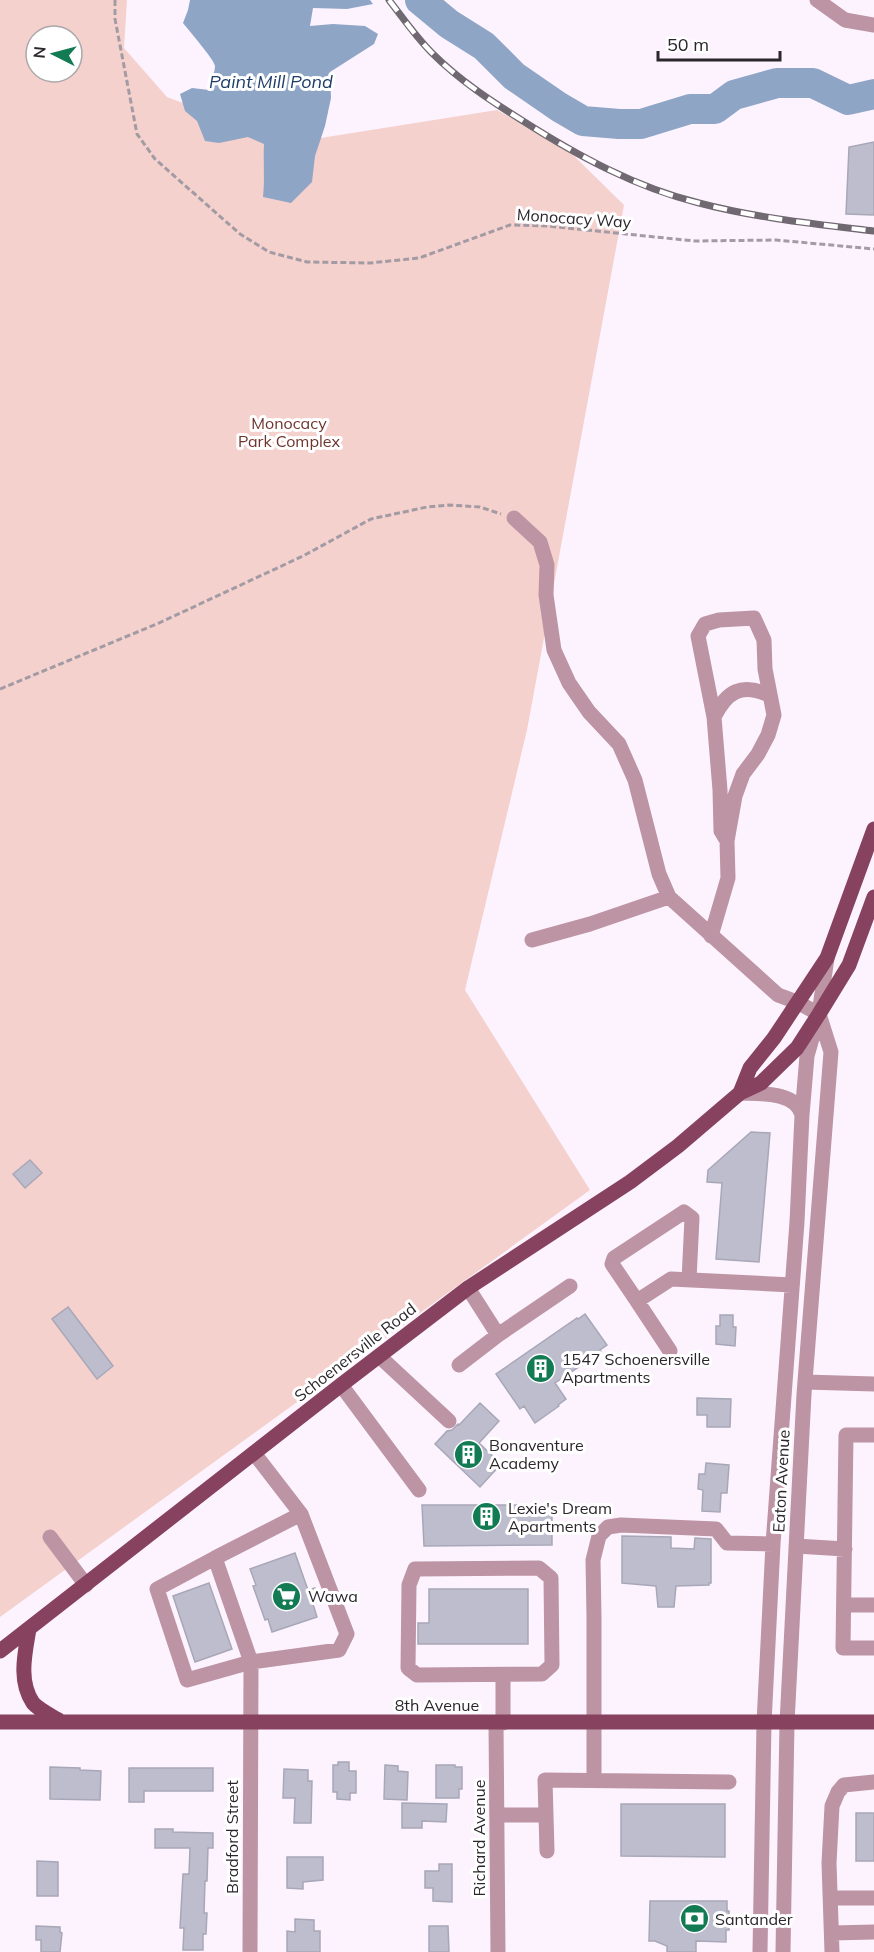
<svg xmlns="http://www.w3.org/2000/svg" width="874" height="1952" font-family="Mulish,sans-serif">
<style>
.green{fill:#f5d1cd;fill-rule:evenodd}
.water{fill:#8ea5c6}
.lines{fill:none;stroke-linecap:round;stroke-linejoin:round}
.river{stroke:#8ea5c6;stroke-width:30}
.building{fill:#bebdce;stroke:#a8a7b7;stroke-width:1.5}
.path{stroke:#a39ba4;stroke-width:3;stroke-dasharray:6 3;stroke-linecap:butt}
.minor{stroke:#bd94a3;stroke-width:15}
.major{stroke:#86425f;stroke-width:15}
.rail-casing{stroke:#706971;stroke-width:7}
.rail{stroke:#fff;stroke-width:4.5;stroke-dasharray:14;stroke-linecap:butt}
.labels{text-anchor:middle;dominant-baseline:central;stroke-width:6;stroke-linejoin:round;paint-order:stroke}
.street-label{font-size:16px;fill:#2b262b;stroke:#fff}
.park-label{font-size:16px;fill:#6f332e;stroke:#fff}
.poi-label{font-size:16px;fill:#2b262b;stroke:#fff;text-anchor:start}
.water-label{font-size:18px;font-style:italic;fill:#1f3d69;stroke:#fff}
</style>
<rect width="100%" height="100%" fill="#fdf3ff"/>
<!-- green -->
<path class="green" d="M0 0H127L124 48 167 97 289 143 497 110 568 150 624 205 527 730 465 990 590 1190 0 1617ZM36 36H72V72H36Z"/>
<!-- water -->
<path class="water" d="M190 0H370L373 4 347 9 313 8 310 26 333 24 365 26 378 34 374 44 330 72 331 98 325 126 315 156 312 182 291 203 263 197C265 179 263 162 264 144L248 137 219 143 205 141 197 121 185 111 180 94 192 88 209 90C210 83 215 73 215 66 214 59 189 31 183 23L188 10Z"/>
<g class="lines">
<!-- river -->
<path class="river" d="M420 0 449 24 484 46 514 76 559 107 583 121 619 124H641L690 109H715L734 95 777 83H813L848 100 874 94"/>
</g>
<!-- building -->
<path class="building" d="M874 142V215L846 214 849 147Z
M751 1132 770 1133 759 1262 716 1259 722 1183 707 1182 708 1170Z
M30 1160 42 1173 25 1188 13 1174Z
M68 1307 113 1366 97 1379 52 1319Z
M585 1314 607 1345 600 1350 601 1352 555 1383 566 1399 558 1405 559 1406 535 1423 524 1406 520 1409 496 1374 577 1318 578 1319Z
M720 1315H733V1327H736L735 1346 716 1344V1326H720Z
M697 1398 731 1399 730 1427H707V1415H697Z
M480 1403 499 1421 479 1443 501 1464 480 1487 435 1444 447 1431 452 1430 458 1424 459 1425Z
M706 1463 729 1465 727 1493H721L720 1512 702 1511 703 1490 698 1489 699 1474H705Z
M422 1505H552V1545L424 1546Z
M622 1536 671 1537V1548L694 1549 695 1538 711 1539V1583H709V1585L676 1586 674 1607H658L656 1586 622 1583Z
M295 1553 308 1590 315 1588 319 1601 313 1604 317 1617 272 1632 268 1619 265 1620 253 1586 256 1585 250 1569Z
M209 1583 232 1649 195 1662 173 1596Z
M429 1589H528V1644H418V1623H429Z
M338 1762H349V1771H356V1793H350V1800L337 1799V1792H333V1765H338Z
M385 1765 398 1766V1771L408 1772 407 1800 384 1799Z
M436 1765H455V1767H462V1789H459V1798H436Z
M50 1767 80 1768V1770L101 1771 100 1800 50 1799Z
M129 1768H213V1791H144V1802H129Z
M284 1769 308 1770V1781H312L311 1823H294L295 1798H283Z
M402 1803 447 1804 446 1822 422 1821V1828H402Z
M621 1804H725V1857L621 1856Z
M856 1813H874V1861H856Z
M155 1829H173V1832L213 1833V1848H208L207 1881H205L204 1913H207L206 1934H203V1950H183L184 1928H180L183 1874H189L190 1848H155Z
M287 1857H323V1880L303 1882V1889L287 1888Z
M37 1861 58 1862V1896H37Z
M439 1864H452V1902L433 1901V1888H425V1871H439Z
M650 1901H727V1911H729V1930H726V1942L696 1941V1952H667V1946L655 1941H649Z
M295 1919 314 1920V1931H320V1952H287V1931L295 1932Z
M36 1926 60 1927V1932L62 1933 60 1952H41V1940H36Z
M429 1926H448L449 1952H429Z"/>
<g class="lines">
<!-- path -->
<path class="path" d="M115 0V19L137 134 155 159 240 234 269 252 307 262 370 263 419 258 510 225 547 226 695 241 776 240 874 249
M0 689 159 623 303 556 371 519 427 507 449 505 480 507 501 514"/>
<!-- minor -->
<path class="minor" d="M817 0 845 20 874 25
M514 518 540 542 547 565 546 595 554 650 569 683 589 712 619 744 635 780 659 874 669 897 778 995 797 1002 819 1014 831 1052 804 1394 787 1723 783 1952
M714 717C727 691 741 683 769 695
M711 936 728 878 727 841 735 796 743 774 758 754 768 735 774 715 765 669 764 640 754 618 719 620 705 624 698 636 714 717 720 790 721 831 727 841
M532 940 590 924 669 897
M740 1093C759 1094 796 1091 802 1115
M468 1288 498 1335 570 1286
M637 1301 612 1264 614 1258 684 1212 692 1218 689 1280
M670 1351 637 1301 671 1279 792 1285
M379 1356 449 1421
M459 1365 498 1335
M805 1382 874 1384
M341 1385 419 1490
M874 1435H846L843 1648H874
M50 1537 86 1585
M796 1546 845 1549
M215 1558 157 1589 187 1680 251 1662 339 1650 347 1634 301 1514 254 1453
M539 1568 551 1578 552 1665 542 1674 417 1675 408 1668 409 1585 415 1569Z
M844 1605H874
M503 1675V1723
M496 1724 498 1952
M594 1780V1617L593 1560 599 1536 608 1527 621 1525 716 1529 727 1543 773 1544
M497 1815H546
M547 1851 545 1780 729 1782
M831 1898H874
M832 1933 874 1932
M250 1952 251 1662 215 1558 301 1514
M760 1952 764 1723 773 1544 797 1222 802 1115 807 1056 819 1014 827 958
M832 1952 829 1863 832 1806 838 1792 844 1785 874 1782"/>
<!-- major -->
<path class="major" d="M740 1093 750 1068 774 1038 827 958 874 829
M29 1629C25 1653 18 1681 33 1703 39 1710 52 1716 60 1721
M0 1651 341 1385 468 1288 630 1182 678 1146 740 1093 761 1083 797 1048 819 1014 849 965 874 897
M0 1722H874"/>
<defs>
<path id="rail" d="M389 0C403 18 416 37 432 53 459 80 491 101 523 121 578 156 635 187 699 203 756 218 815 224 874 231"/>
</defs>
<!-- rail casing -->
<use href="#rail" class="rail-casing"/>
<!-- rail -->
<use href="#rail" class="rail"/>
</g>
<!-- icons -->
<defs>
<symbol id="building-disc" viewBox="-11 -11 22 22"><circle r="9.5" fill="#137b54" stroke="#fff"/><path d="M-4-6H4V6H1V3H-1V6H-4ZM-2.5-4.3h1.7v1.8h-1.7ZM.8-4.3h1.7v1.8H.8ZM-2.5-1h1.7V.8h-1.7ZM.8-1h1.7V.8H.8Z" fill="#fff"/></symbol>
<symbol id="supermarket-disc" viewBox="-11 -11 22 22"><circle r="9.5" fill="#137b54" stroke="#fff"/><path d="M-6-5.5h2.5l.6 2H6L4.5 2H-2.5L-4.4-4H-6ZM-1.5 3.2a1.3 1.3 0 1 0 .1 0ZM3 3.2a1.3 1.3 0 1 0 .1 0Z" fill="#fff"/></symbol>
<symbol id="bank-disc" viewBox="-11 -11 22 22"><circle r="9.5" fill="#137b54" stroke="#fff"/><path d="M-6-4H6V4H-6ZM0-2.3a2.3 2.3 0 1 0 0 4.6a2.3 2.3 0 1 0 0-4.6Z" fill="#fff"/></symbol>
</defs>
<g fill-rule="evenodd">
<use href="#building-disc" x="524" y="1352" width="33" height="33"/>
<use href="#building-disc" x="452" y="1438" width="33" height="33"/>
<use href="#building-disc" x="470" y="1500" width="33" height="33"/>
<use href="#supermarket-disc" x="270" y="1580" width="33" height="33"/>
<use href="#bank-disc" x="678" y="1902" width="33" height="33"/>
</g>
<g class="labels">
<!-- street labels -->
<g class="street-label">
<text transform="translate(574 218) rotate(4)">Monocacy Way</text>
<text transform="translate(355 1352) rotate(-38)">Schoenersville Road</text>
<text transform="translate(781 1481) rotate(-87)">Eaton Avenue</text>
<text x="437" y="1705">8th Avenue</text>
<text transform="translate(232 1837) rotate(-90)">Bradford Street</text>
<text transform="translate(479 1838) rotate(-90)">Richard Avenue</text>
</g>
<!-- park labels -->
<g class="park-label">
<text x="289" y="423">Monocacy<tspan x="289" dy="18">Park Complex</tspan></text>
</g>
<!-- poi labels -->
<g class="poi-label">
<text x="562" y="1359">1547 Schoenersville<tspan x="562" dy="18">Apartments</tspan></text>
<text x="489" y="1445">Bonaventure<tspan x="489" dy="18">Academy</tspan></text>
<text x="508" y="1508">Lexie's Dream<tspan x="508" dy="18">Apartments</tspan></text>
<text x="308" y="1596">Wawa</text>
<text x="715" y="1919">Santander</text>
</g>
<!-- water labels -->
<g class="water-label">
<text x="271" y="81">Paint Mill Pond</text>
</g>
</g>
<!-- north arrow -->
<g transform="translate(54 54) rotate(276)"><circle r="28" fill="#ffffff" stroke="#aaa8aa" stroke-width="1.5"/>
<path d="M0-4.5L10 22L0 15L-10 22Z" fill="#137b54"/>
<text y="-9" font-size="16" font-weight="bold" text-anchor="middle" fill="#2b262b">N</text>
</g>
<!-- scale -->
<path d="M658 51v9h122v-9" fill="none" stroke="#2b262b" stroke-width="3"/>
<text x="667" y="51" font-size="18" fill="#2b262b" stroke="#ffffff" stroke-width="4.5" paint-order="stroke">50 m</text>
</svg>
